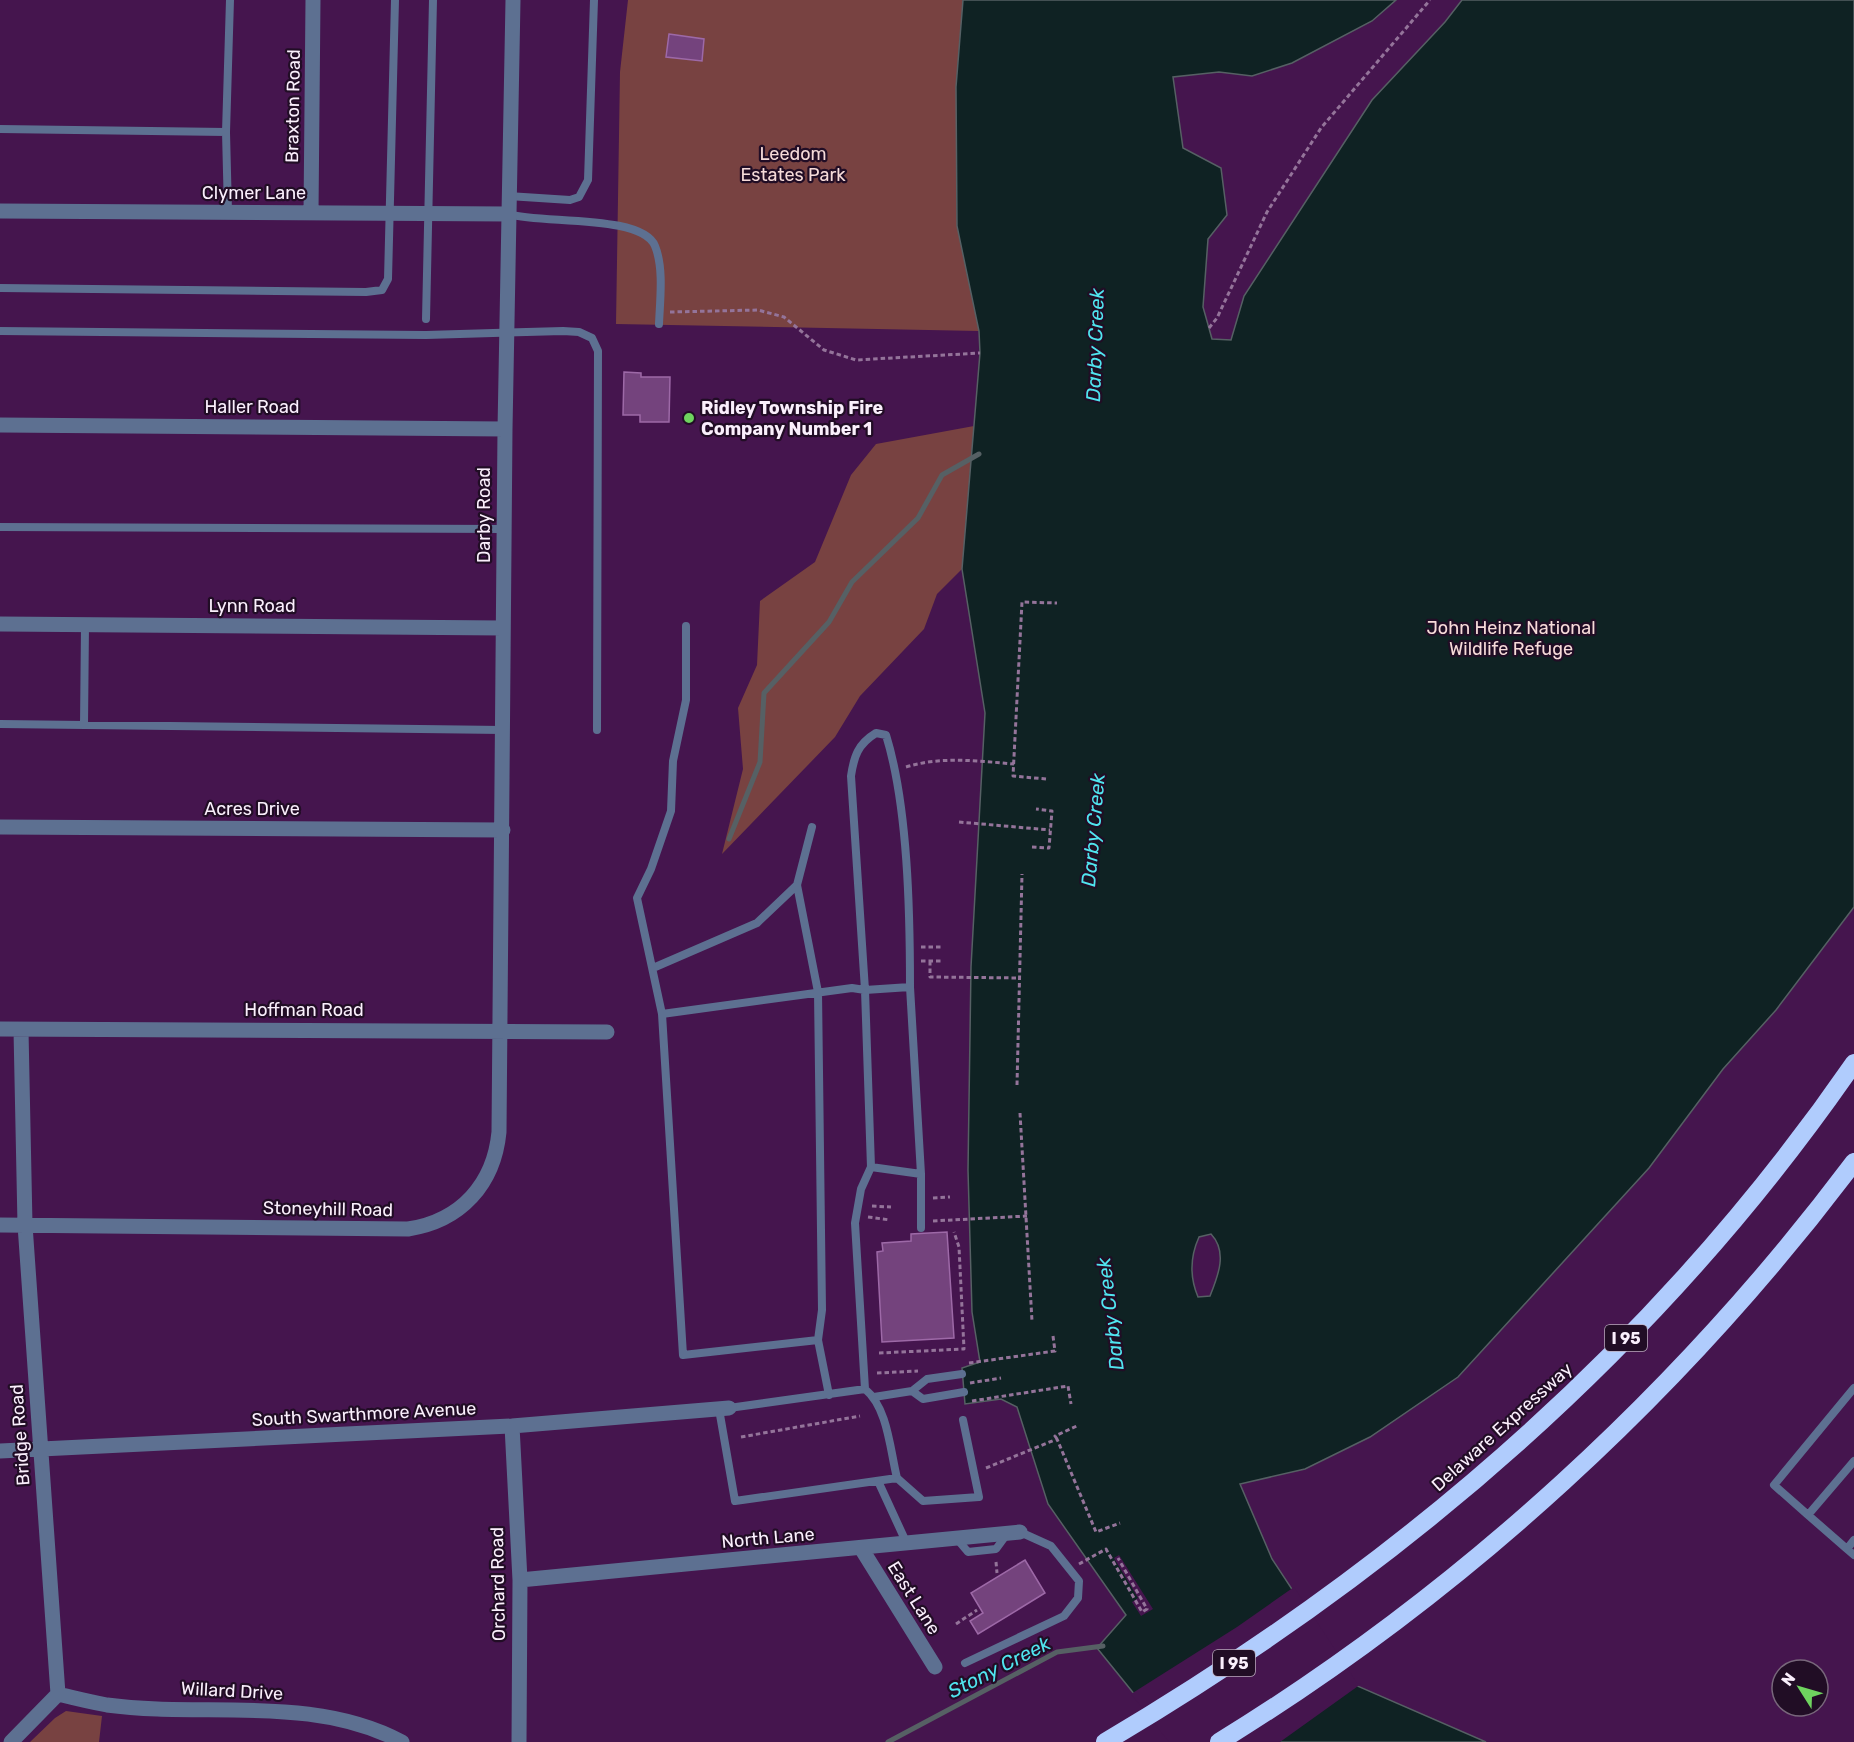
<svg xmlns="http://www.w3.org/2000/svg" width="1854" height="1742" font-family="Rubik,sans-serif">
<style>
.green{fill:#784241}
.water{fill:#0f2223;stroke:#566064;stroke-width:1.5;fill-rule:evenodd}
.pier{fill:#45154e}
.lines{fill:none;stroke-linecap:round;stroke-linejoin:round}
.stream{stroke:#566064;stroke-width:5}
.building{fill:#74437d;stroke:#9d69a7;stroke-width:1.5}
.path{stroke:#94749a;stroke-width:3;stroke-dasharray:4.5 3;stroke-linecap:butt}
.service{stroke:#5d7091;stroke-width:8}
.minor{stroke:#5d7091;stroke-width:15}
.motorway{stroke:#b0ccfd;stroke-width:18}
.poi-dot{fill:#6fd35f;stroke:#210d25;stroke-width:2}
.labels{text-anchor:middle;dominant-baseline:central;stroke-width:4.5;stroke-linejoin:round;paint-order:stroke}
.shield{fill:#210d25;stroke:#b9abbc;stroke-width:1.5}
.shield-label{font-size:16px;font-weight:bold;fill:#faeffc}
.street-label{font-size:18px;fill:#faeffc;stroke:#210d25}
.park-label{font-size:18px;fill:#f6dbd9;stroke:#210d25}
.poi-label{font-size:18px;font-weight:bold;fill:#faeffc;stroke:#210d25;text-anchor:start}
.water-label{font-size:20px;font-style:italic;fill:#50e5ef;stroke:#210d25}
</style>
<rect width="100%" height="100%" fill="#45154e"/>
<!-- green -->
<path class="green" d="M628 0H963L956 87 957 226 979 331 616 324 620 72Z
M974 426 962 569 937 594 924 629 860 696 835 737 722 854 743 769 738 708 757 665 760 601 815 562 851 475 876 444Z
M66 1711 102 1716 99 1742H30L55 1718Z"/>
<!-- water -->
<path class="water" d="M963 0H1396L1372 21 1292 63 1252 76 1219 72 1173 77 1183 148 1221 168 1227 215 1208 239 1203 307 1212 339 1231 340 1244 296 1372 100 1445 22 1462 0H1854V907L1776 1010 1723 1069 1649 1168 1458 1377 1370 1437 1305 1469 1240 1484 1272 1559 1355 1685 1486 1742H1173L1097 1648 1126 1615 1048 1504 1017 1407 1001 1399 965 1404 962 1368 980 1362 972 1312 968 1170 971 967 985 713 962 569 980 353 979 331 957 226 956 87ZM1211 1234C1228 1252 1218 1276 1210 1296L1198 1297C1190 1278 1190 1257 1199 1237Z"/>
<!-- pier -->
<path class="pier" d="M1119 1555 1153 1609 1141 1616 1132 1602 1138 1598 1114 1558Z
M1294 1587 1357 1683 1361 1684 1280 1742H1169L1131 1694 1237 1627Z"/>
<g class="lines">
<!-- stream -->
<path class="stream" d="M729 839 760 762 764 693 829 622 852 582 918 518 942 475 979 454
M888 1742 1057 1652 1103 1646"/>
</g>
<!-- building -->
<path class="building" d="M669 34 704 39 702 61 666 57Z
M624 372 641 373V377H670L669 422H640V415H623Z
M947 1232 954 1338 882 1342 877 1252 883 1251 882 1243 911 1241V1234Z
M1025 1560 1045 1593 978 1634 970 1621 983 1613 971 1593Z"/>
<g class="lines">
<!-- path -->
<path class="path" d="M670 312 758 310 784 317 824 350 856 360 980 353
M1209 328 1217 318 1267 212 1321 128 1430 0
M906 767C942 756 977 761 1014 764
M1046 779 1013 776 1022 602 1057 603
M959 822 1050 830
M1032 847 1049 848 1052 811 1036 809
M921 947H943
M921 961H943
M930 961V977L1020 978
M1017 1085 1022 874
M1020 1113 1032 1321
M933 1198 950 1197
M872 1206 891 1207
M868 1217 890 1220
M933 1221 1027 1216
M879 1353 964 1349 959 1247 954 1232
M969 1363 1055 1351 1053 1336
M877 1373 918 1371
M970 1383 1001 1378
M972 1401 1068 1386 1071 1404
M741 1437 860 1416
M1057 1439 1055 1436 1079 1425
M986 1468 1057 1439 1096 1532 1120 1523
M996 1562 997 1573
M1079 1564 1106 1549 1142 1612 1147 1609 1118 1558
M956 1624 977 1610"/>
<!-- service -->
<path class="service" d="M0 129 226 132
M508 196 570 200 579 197 588 180 594 0
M228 212 226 132 230 0
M508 214C541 224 642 214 655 246 664 268 660 300 659 324
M0 288 366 292 382 290 388 279 395 0
M426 319 433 0
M0 331 426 335 563 331 579 332 592 338 598 351 597 730
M0 527 504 529
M0 724 503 730
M84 725 85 625
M812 827 797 885 818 992 822 1310 818 1340 683 1355 662 1014 852 988 865 990 851 776C854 756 858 744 876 733L886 735C908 806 910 913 910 987
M653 968 757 923 797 885
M662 1014 637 898 651 869 671 811 673 761 686 700V626
M921 1228V1174
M818 1340 829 1395
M1854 1388 1774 1485 1808 1515 1854 1461
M865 1389 855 1223 861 1189 871 1167 865 990 910 987 921 1174 871 1167
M912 1391 927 1379 962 1374
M874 1397 912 1391 923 1399 964 1392
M719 1409 735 1501 897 1478C890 1450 888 1408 865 1389L729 1408
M897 1478 923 1501 979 1497 963 1420
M878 1481 907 1544
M1808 1515 1847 1549
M957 1539 968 1552 996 1549 1007 1534
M1854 1540 1847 1549 1854 1555
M965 1663 1064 1616 1078 1598 1079 1581 1051 1546 1020 1532"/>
<!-- minor -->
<path class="minor" d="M0 211 508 214
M311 213 313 0
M0 425 505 429
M0 624 503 628
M0 827 503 830
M0 1029 607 1032
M21 1030 25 1225 58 1694
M0 1225 408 1229C461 1221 494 1184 499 1132L505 429 513 0
M512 1426 520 1580 519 1742
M0 1451 512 1426 729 1408
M861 1548 935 1667
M520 1580 1020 1532
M58 1694C74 1698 91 1702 107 1705 204 1718 313 1694 402 1742
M11 1742 58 1694"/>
<!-- motorway -->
<path class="motorway" d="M1105 1742C1400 1568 1659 1346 1854 1063
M1219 1742C1463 1592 1682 1391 1854 1162"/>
</g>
<!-- markers -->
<circle class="poi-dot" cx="689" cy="418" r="6"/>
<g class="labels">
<!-- shield labels -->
<g class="shield">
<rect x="1605" y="1325" width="42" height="26" rx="4.5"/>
<rect x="1213" y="1650" width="42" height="26" rx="4.5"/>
</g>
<g class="shield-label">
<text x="1626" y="1338">I 95</text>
<text x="1234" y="1663">I 95</text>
</g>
<!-- street labels -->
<g class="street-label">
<text transform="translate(293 106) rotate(-89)">Braxton Road</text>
<text x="254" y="193">Clymer Lane</text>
<text x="252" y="407">Haller Road</text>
<text transform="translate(484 515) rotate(-90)">Darby Road</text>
<text x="252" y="606">Lynn Road</text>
<text x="252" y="809">Acres Drive</text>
<text x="304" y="1010">Hoffman Road</text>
<text transform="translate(328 1209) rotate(1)">Stoneyhill Road</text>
<text transform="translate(364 1414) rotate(-3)">South Swarthmore Avenue</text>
<text transform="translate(1502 1427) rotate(-42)">Delaware Expressway</text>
<text transform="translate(20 1435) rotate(-94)">Bridge Road</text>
<text transform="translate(768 1538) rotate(-5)">North Lane</text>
<text transform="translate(498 1584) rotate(-91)">Orchard Road</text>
<text transform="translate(914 1598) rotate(58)">East Lane</text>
<text transform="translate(232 1691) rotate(3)">Willard Drive</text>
</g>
<!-- park labels -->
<g class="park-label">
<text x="793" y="154">Leedom<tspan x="793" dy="21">Estates Park</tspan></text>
<text x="1511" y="628">John Heinz National<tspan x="1511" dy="21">Wildlife Refuge</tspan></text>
</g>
<!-- poi labels -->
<g class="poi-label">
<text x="701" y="408">Ridley Township Fire<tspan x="701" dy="21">Company Number 1</tspan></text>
</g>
<!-- water labels -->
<g class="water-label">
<text transform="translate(1095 345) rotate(-88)">Darby Creek</text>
<text transform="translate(1093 830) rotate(-85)">Darby Creek</text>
<text transform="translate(1110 1314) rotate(-97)">Darby Creek</text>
<text transform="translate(999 1667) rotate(-27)">Stony Creek</text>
</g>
</g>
<!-- north arrow -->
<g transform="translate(1800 1688) rotate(307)"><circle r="28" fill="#210d25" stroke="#78677b" stroke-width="1.5"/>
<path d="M0-4.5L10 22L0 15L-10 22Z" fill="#6fd35f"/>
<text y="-9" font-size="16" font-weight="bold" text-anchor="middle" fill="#faeffc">N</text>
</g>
</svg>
